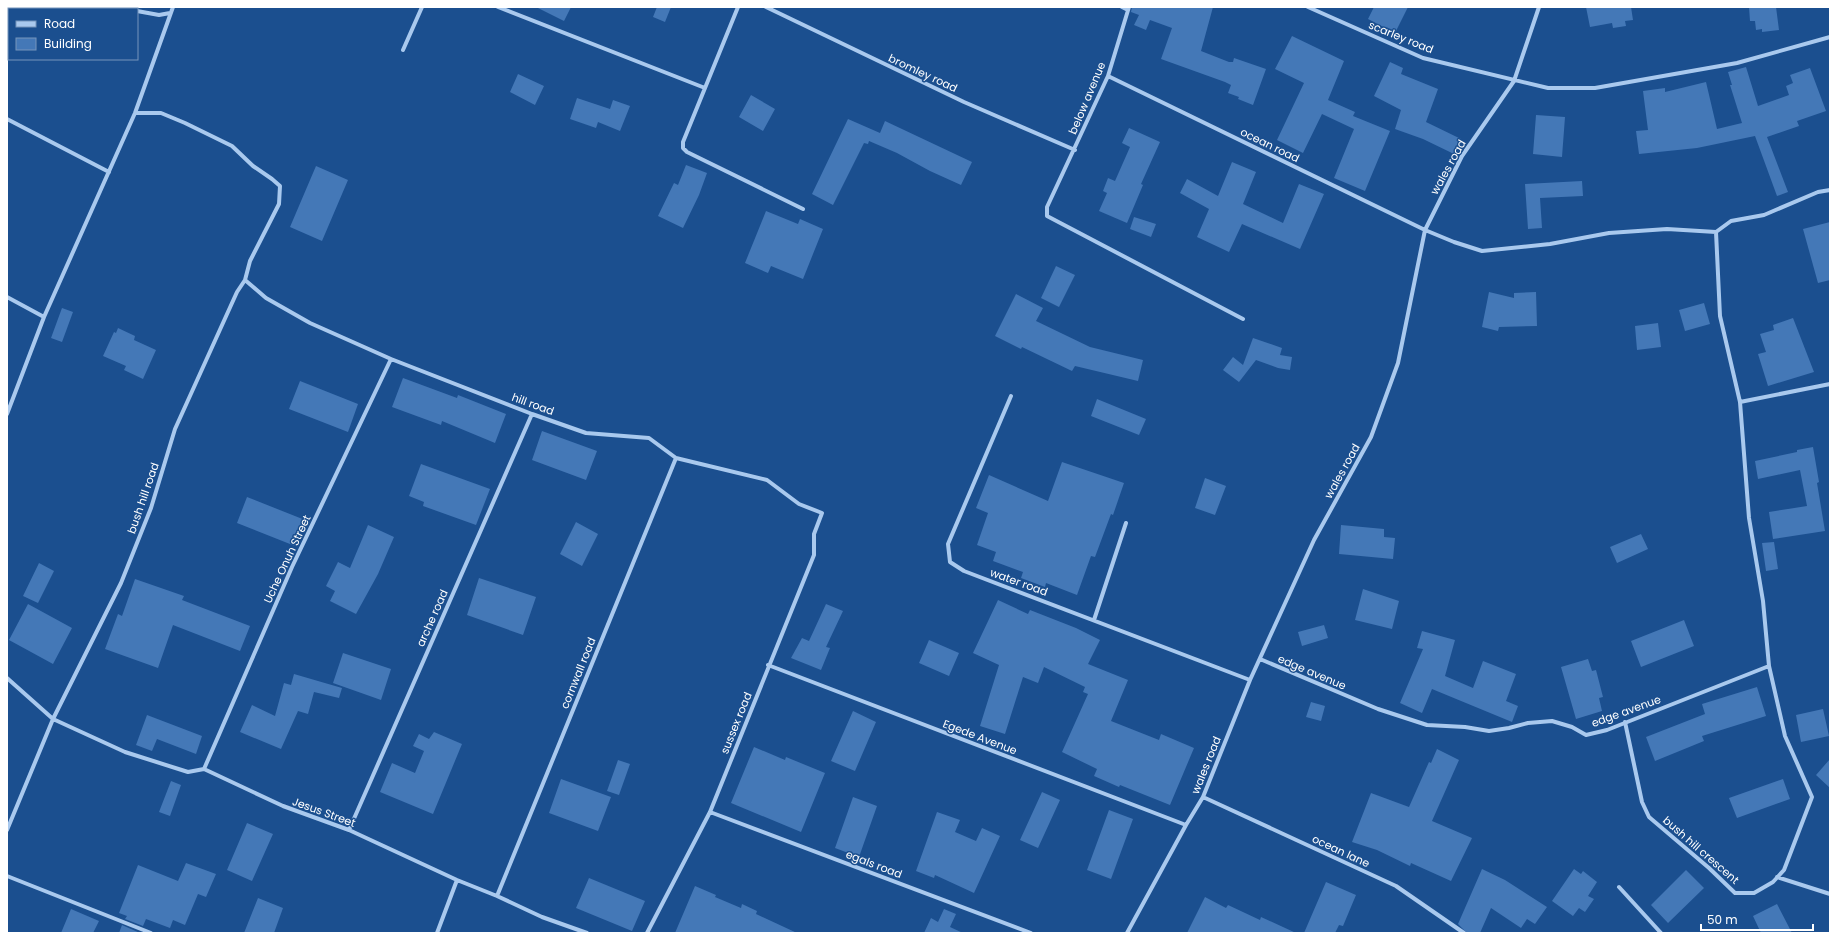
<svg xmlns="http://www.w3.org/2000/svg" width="1837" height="940" font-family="Poppins,sans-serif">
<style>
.building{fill:#4478b7}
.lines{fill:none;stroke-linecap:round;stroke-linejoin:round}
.minor{stroke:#a9c9ee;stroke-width:4}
.labels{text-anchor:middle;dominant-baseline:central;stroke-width:3;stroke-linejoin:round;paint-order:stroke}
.street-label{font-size:11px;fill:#fff;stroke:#1b4f8f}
</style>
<rect width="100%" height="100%" fill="#1b4f8f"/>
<!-- building -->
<path class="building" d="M536 7H571L564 21Z
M657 7H671L665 22 653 17Z
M1132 7H1213L1201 51 1229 62H1233L1234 58 1266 69 1253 105 1238 99 1239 97 1228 93 1231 85 1225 82 1161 59 1172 28 1150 20 1146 30 1134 25 1139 15 1131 12Z
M1374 7H1408L1395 33 1368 19Z
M1586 7H1631L1633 20 1625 21 1626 26 1613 28 1612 23 1590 27Z
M1749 7H1776L1779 30 1762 32V29L1756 30 1755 21H1750Z
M1292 36 1344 61 1328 100 1355 112 1353 116 1390 131 1365 191 1334 178 1354 129 1322 114 1303 153 1277 140 1304 83 1275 69Z
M1390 62 1403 68 1401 74 1438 89 1426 122 1461 139 1454 154 1423 139 1395 129 1401 110 1374 96Z
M1746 67 1758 106 1789 95 1786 86 1793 83 1790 75 1810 68 1826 111 1797 121 1799 126 1767 137 1788 192 1777 196 1755 136 1697 148 1639 154 1636 131 1648 130 1643 91 1665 88V92L1706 82 1717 129 1742 123 1730 85H1732L1728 72Z
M518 74 544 86 535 105 510 92Z
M751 95 775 109 763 131 739 117Z
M577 98 610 109 613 100 630 106 620 131 598 122 596 128 570 119Z
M1536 115 1565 117 1562 157 1533 154Z
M848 119 880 133 885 121 972 162 961 185 930 171 897 153 869 141 868 144 864 143 833 205 812 194Z
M1129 128 1160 142 1141 184 1143 185 1127 223 1099 211 1107 193 1103 191 1108 178 1115 181 1130 147 1122 143Z
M1232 162 1256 172 1243 204 1283 223 1299 184 1324 194 1300 249 1242 224 1229 252 1197 237 1209 209 1180 193 1187 179 1218 196Z
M686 165 707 173 699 195 683 228 658 216 674 183 678 185Z
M316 166 348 180 322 241 290 227Z
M1582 181 1583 196 1540 198 1542 228 1528 229 1525 184Z
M766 211 798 224 800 219 823 229 803 279 771 266 768 273 745 263Z
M1134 217 1156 224 1151 237 1130 229Z
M1830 222V280L1818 283 1803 229Z
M1056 266 1075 275 1059 307 1041 298Z
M1489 292 1514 298V293L1536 292 1537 326 1499 327 1498 331 1482 327Z
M1016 294 1043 308 1036 321 1090 347 1143 360 1138 381 1075 366 1072 371 1022 347 1021 349 995 336Z
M1704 303 1710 324 1685 331 1679 310Z
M62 308 73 312 62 342 51 338Z
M1793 318 1814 372 1768 386 1758 354 1766 352 1760 334 1774 330 1773 325Z
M1658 323 1661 347 1637 350 1635 326Z
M118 328 135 336 134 340 156 350 143 379 124 370 126 366 103 356 114 332 116 333Z
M1253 338 1282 348 1280 355 1292 357 1290 370 1278 368 1256 360 1239 382 1223 370 1233 357 1243 365Z
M403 378 457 398 458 395 506 414 495 443 442 421 441 425 392 407Z
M300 381 358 404 348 432 289 409Z
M1097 399 1146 419 1139 435 1091 416Z
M542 431 597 451 586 480 532 460Z
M1813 447 1819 482 1817 483 1825 531 1773 539 1769 512 1807 506 1800 470 1758 479 1755 461 1797 452V450Z
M1062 462 1124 483 1113 515 1111 514 1095 557 1091 556 1077 595 1046 583 1045 587 1021 578 1023 572 993 561 996 552 977 545 988 513 976 508 989 475 1048 501Z
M421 464 490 489 476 525 423 506 424 502 409 496Z
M1205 478 1226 486 1215 515 1195 508Z
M247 497 305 520 295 546 237 523Z
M576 522 598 534 582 566 560 554Z
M368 525 394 537 378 574 356 614 330 601 335 591 326 586 338 562 350 568Z
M1341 525 1384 529V537L1395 538 1393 559 1339 554Z
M1641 534 1648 549 1617 563 1610 547Z
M1774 542 1778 569 1766 571 1762 543Z
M39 563 54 571 38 603 23 596Z
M479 578 536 597 523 635 467 615Z
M135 579 184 596 182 600 250 626 240 651 173 625 158 668 105 649 118 614 122 616Z
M1363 589 1399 601 1392 629 1355 620Z
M998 600 1028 614 1030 610 1076 628 1100 640 1088 664 1128 680 1111 721 1159 740 1161 734 1194 748 1170 805 1120 785 1119 787 1094 776 1097 769 1062 752 1088 694 1083 692 1085 687 1044 667 1038 683 1023 677 1005 734 980 726 999 665 973 653Z
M28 604 72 628 53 664 9 640Z
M826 604 843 611 826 647 830 648 821 670 791 658 802 638 809 641Z
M1684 620 1694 646 1641 667 1631 641Z
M1324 625 1328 638 1302 646 1298 632Z
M1422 631 1455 640 1445 676 1473 688 1483 661 1516 674 1506 701 1518 706 1512 722 1432 689 1422 713 1400 703 1423 649 1417 648Z
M929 640 959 653 949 676 919 663Z
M343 653 391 669 381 700 333 683Z
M1588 659 1592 671 1596 670 1603 697 1599 698 1602 711 1576 719 1561 667Z
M294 674 342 688 339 698 314 692 308 714 298 711 281 749 240 732 252 705 275 716 284 683 291 685Z
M1757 687 1766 716 1702 736 1704 741 1655 761 1646 737 1705 714 1702 704Z
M1311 702 1325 706 1321 721 1306 717Z
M1823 709 1829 736 1801 742 1796 715Z
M853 711 876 722 855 771 831 761Z
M147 715 202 736 196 754 157 739 152 751 136 745Z
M434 732 462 744 433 814 380 792 392 763 415 773 424 751 413 746 419 734 429 739Z
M754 747 785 760 786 757 825 773 801 832 731 803Z
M1437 749 1459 760 1432 821 1472 838 1451 881 1411 863 1410 866 1377 850 1352 842 1371 793 1409 807 1429 762 1431 763Z
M1830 759V788L1816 775Z
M618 760 630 764 619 795 607 791Z
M561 779 611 797 598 831 549 813Z
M1783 779 1790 799 1737 818 1729 798Z
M171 781 181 785 170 816 159 812Z
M1042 792 1060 800 1038 848 1020 840Z
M853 797 877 806 859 857 835 848Z
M1109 810 1133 819 1111 879 1087 870Z
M937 812 960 820 955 832 976 841 982 828 1000 836 974 893 935 875 934 878 916 871Z
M247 823 273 834 252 881 227 870Z
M186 863 216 874 206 897 198 894 185 925 173 920 170 928 146 919 143 926 125 919 127 916 119 913 138 865 178 881Z
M1482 869 1505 880 1547 907 1535 924 1527 919 1521 928 1491 908 1480 933H1467L1458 924Z
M1574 869 1581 874 1583 871 1597 882 1588 896 1594 899 1585 912 1579 908 1573 916 1552 901Z
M1686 870 1704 888 1668 923 1651 905Z
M589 878 645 901 632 931 576 908Z
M1326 882 1356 895 1343 926 1339 925 1335 933H1304Z
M695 886 716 895 715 897 741 908 742 904 757 911 756 914 797 933H675Z
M1205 897 1226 908 1228 905 1260 920 1261 917 1296 933H1187Z
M258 898 283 908 274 933H244Z
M1777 904 1792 933H1761L1753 916Z
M71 909 99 921 93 933H61Z
M944 909 956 914 950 927 963 933H924L931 918 938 922Z
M122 925 140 933H119Z"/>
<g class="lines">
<!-- minor -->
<path class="minor" d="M128 7 132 9
M498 7 705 88
M738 7 683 142V148L687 152 803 209
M766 7 964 102 1075 150
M1122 7 1128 10
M1129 7 1108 76 1047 207V216L1243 319
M1308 7 1423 58 1548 88H1595L1737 63 1830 37
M137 11 159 15 170 13
M403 50 422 7
M1108 76 1425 230 1454 242 1482 251 1550 244 1609 233 1667 229 1716 232 1731 221 1764 215 1818 192 1830 190
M7 119 109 172
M245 280 266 298 310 323 391 359 532 414 586 433 649 438 676 458 767 480 799 504 822 513 814 534V555L710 812 647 933
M7 297 44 317
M1011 396 948 544 950 562 964 571 1250 680
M1740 402 1830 384
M7 414 44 317 135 113 173 7
M1094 620 1126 523
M1260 659 1378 709 1427 725 1465 727 1489 731 1509 728 1528 723 1552 721 1572 727 1586 735 1607 730 1769 666
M768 665 1186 825
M7 678 53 719 125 752 188 772 204 769 283 806 349 830 457 880 497 896 542 917 587 933
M1625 722 1642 802 1649 817 1709 868 1735 893H1754L1773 882 1784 870 1812 797 1785 736 1769 666 1763 601 1749 518 1740 402 1720 316 1716 232
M204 769 292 567 391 359
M1203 797 1396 886 1464 933
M710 812 1031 933
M7 830 53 719 121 583 151 508 175 429 237 292 245 280 250 261 279 204 280 186 272 179 253 166 232 146 185 123 161 113H135
M349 830 532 414
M7 876 151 933
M1777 877 1830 894
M1619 887 1661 933
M497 896 676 458
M437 933 457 880
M1127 933 1186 825 1203 797 1250 680 1314 540 1371 437 1398 363 1425 230 1462 156 1514 81 1539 7"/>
</g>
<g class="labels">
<!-- street labels -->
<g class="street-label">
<text transform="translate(1401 37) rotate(22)">scarley road</text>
<text transform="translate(923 73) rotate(25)">bromley road</text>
<text transform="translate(1087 98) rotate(-67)">below avenue</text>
<text transform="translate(1270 145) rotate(26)">ocean road</text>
<text transform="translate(1448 167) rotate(-61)">wales road</text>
<text transform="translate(533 404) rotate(20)">hill road</text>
<text transform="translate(1342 471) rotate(-61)">wales road</text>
<text transform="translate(143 498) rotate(-71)">bush hill road</text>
<text transform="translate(287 559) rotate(-65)">Uche Onuh Street</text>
<text transform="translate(1019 582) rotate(20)">water road</text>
<text transform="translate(432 618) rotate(-66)">arche road</text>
<text transform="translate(1312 672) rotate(23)">edge avenue</text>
<text transform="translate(578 673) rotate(-68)">cornwall road</text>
<text transform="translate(1626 711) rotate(-20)">edge avenue</text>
<text transform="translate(736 723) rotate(-68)">sussex road</text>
<text transform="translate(980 737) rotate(21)">Egede Avenue</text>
<text transform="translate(1206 765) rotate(-68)">wales road</text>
<text transform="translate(324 812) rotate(20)">Jesus Street</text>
<text transform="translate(1701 850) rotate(41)">bush hill crescent</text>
<text transform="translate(1341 851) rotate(25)">ocean lane</text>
<text transform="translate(874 864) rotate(21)">egals road</text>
</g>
</g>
<!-- border -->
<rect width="1837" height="940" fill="none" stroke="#ffffff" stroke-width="16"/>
<!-- legend -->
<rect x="8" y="8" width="130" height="52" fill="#1b4f8f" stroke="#7695bc"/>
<rect x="16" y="21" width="20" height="6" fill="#a9c9ee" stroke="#7695bc"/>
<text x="44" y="28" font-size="12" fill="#ffffff">Road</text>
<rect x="16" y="38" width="20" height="12" fill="#4478b7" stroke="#7695bc"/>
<text x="44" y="48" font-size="12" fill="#ffffff">Building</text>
<!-- scale -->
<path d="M1701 924v6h112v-6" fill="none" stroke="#ffffff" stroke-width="2"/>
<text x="1707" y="924" font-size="12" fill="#ffffff" stroke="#1b4f8f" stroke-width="3" paint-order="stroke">50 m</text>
</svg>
